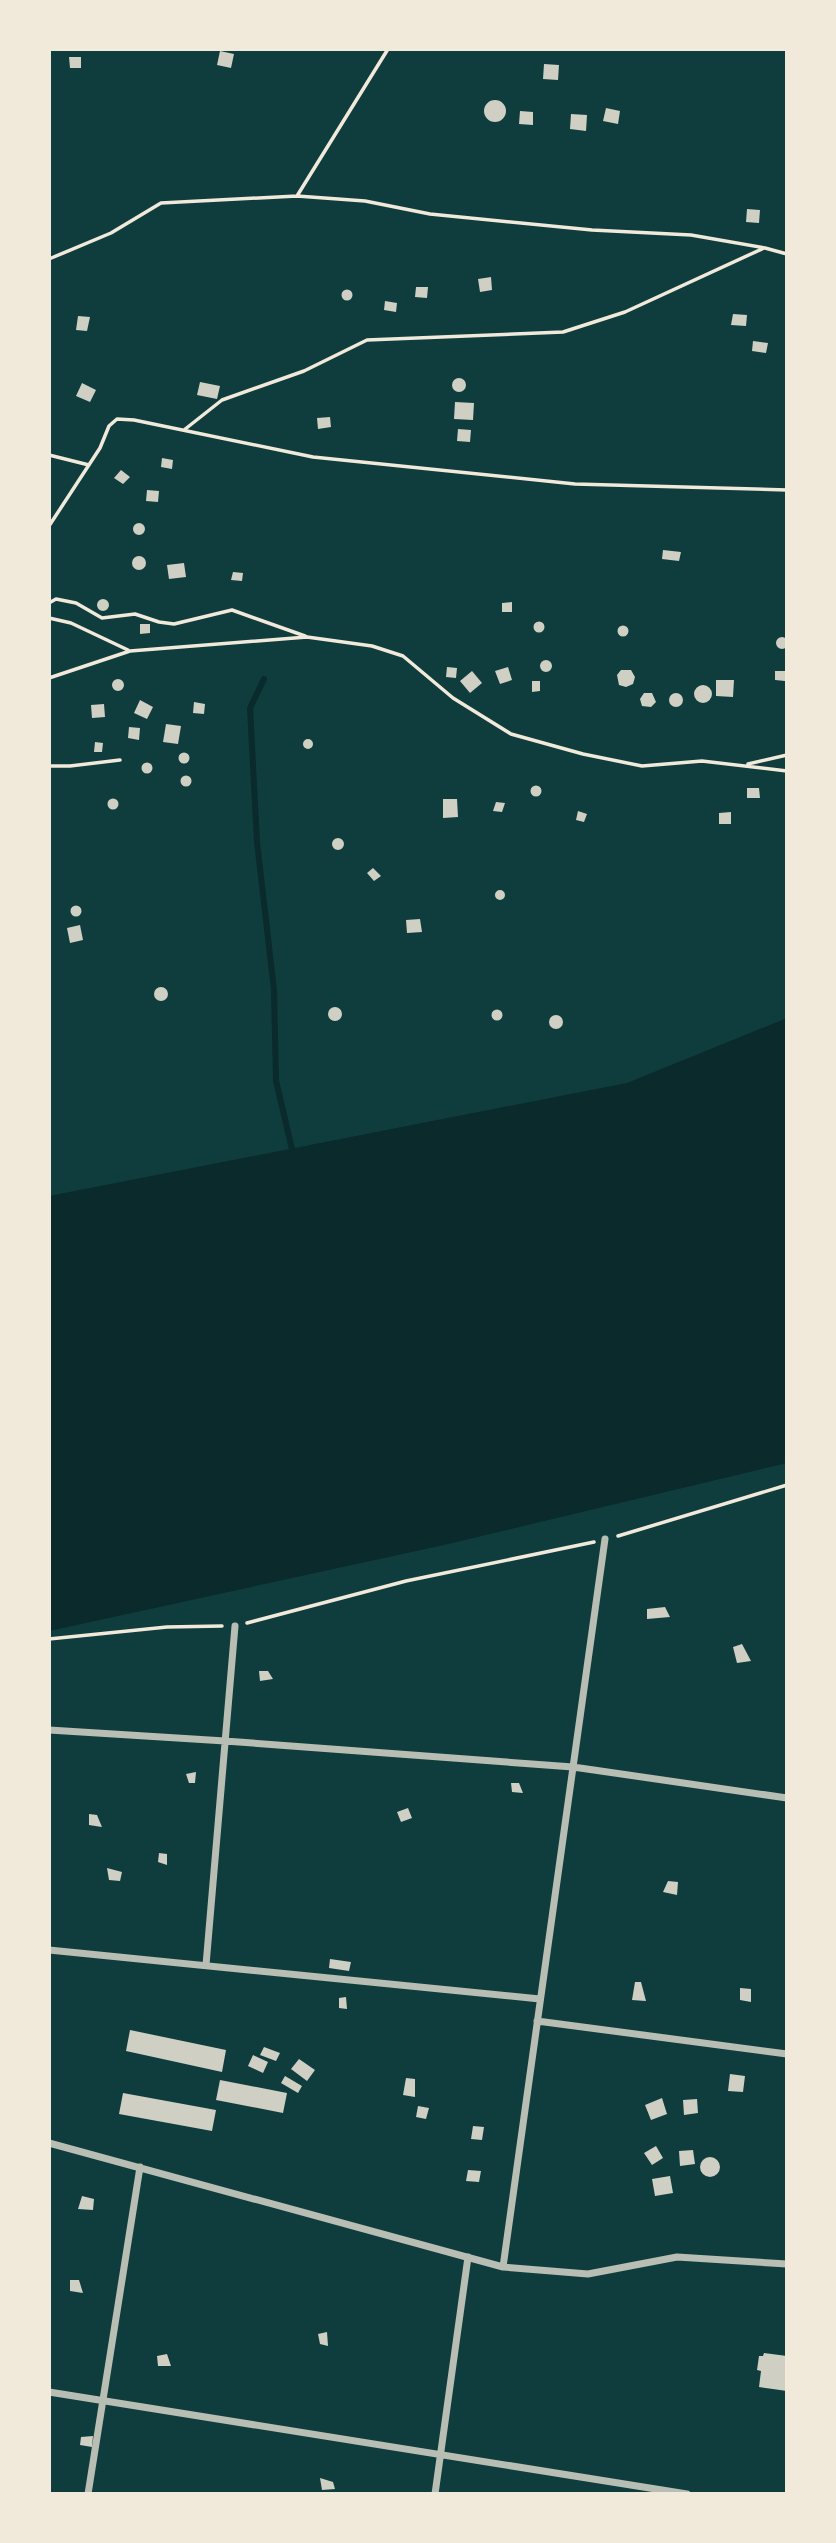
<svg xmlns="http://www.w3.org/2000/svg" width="836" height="2543" font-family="'Alegreya Sans',sans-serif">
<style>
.water{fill:#0a2a2b}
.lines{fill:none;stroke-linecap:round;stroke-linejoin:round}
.stream{stroke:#0a2a2b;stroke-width:6}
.building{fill:#cfcfc3}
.path{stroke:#f1e9da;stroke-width:3.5}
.minor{stroke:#b8beb3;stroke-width:7}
</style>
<rect width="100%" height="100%" fill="#0f3d3e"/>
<!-- water -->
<path class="water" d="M787 1018V1463L444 1545 49 1631V1196L627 1083Z"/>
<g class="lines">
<!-- stream -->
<path class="stream" d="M264 679 250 708 257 842 274 990 276 1081 292 1149"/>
</g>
<!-- building -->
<path class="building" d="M220 51 234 54 231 68 217 65Z
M69 57H81V68H70Z
M544 64 559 65 558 80 543 79Z
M484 111a11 11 0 1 1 22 0a11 11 0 1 1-22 0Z
M606 108 620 111 618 124 603 121Z
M520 111 533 112V125L519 124Z
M571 114 587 115 586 131 570 129Z
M747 209 760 210 759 223 746 222Z
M491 277 492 290 480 292 478 279Z
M416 287H428L427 298 415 297Z
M341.5 295a5.5 5.5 0 1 1 11 0a5.5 5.5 0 1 1-11 0Z
M385 301 397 303 396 312 384 310Z
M733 314 747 315 746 326 731 325Z
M78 316 90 317 87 331 76 330Z
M753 341 768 343 766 353 752 351Z
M452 385a7 7 0 1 1 14 0a7 7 0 1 1-14 0Z
M200 382 220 386 217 399 197 395Z
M82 383 96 390 90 402 76 396Z
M455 402 474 403 473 420 454 419Z
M330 417 331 427 318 429 317 418Z
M458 429 471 430 470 442 457 441Z
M162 458 173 460 172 469 161 467Z
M121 470 130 477 123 484 114 478Z
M147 490 159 491 158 502 146 501Z
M133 529a6 6 0 1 1 12 0a6 6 0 1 1-12 0Z
M663 550 681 552 679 561 662 559Z
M132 563a7 7 0 1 1 14 0a7 7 0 1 1-14 0Z
M184 563 186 577 169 579 167 565Z
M233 572 243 573 242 581 231 580Z
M97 605a6 6 0 1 1 12 0a6 6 0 1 1-12 0Z
M512 602V612H502V603Z
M533.5 627a5.5 5.5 0 1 1 11 0a5.5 5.5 0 1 1-11 0Z
M140 624H150V633L140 634Z
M617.5 631a5.5 5.5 0 1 1 11 0a5.5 5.5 0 1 1-11 0Z
M776 643a6 6 0 1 1 12 0a6 6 0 1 1-12 0Z
M540 666a6 6 0 1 1 12 0a6 6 0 1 1-12 0Z
M447 667 457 668 456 678 446 677Z
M508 667 512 680 500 684 495 671Z
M621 670H631L635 677 633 684 626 687 619 685 617 675Z
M472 671 482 683 470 693 460 681Z
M775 671H785V681L775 680Z
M112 685a6 6 0 1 1 12 0a6 6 0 1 1-12 0Z
M716 680H734L733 697 716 696Z
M532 681H540V691L532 692Z
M694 694a9 9 0 1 1 18 0a9 9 0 1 1-18 0Z
M669 700a7 7 0 1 1 14 0a7 7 0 1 1-14 0Z
M644 693H652L656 702 651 707 642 706 640 699Z
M140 700 153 707 147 719 134 713Z
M194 702 205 704 204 714 193 713Z
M104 704 105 717 92 718 91 705Z
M166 724 181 726 178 744 163 742Z
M129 727 140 728 139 740 128 738Z
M303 744a5 5 0 1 1 10 0a5 5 0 1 1-10 0Z
M95 742 103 743 102 752H94Z
M178.5 758a5.5 5.5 0 1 1 11 0a5.5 5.5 0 1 1-11 0Z
M141.5 768a5.5 5.5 0 1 1 11 0a5.5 5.5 0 1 1-11 0Z
M180.5 781a5.5 5.5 0 1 1 11 0a5.5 5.5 0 1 1-11 0Z
M530.5 791a5.5 5.5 0 1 1 11 0a5.5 5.5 0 1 1-11 0Z
M747 788H759L760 798H747Z
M107.5 804a5.5 5.5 0 1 1 11 0a5.5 5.5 0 1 1-11 0Z
M443 799H457L458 817 443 818Z
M496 802 505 803 502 812 493 811Z
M578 811 587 814 584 822 576 820Z
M731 812V824H719V813Z
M332 844a6 6 0 1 1 12 0a6 6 0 1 1-12 0Z
M373 868 381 876 374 881 367 873Z
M495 895a5 5 0 1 1 10 0a5 5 0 1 1-10 0Z
M70.5 911a5.5 5.5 0 1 1 11 0a5.5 5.5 0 1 1-11 0Z
M420 919 422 932 407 933 406 920Z
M80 925 83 940 70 943 67 928Z
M154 994a7 7 0 1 1 14 0a7 7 0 1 1-14 0Z
M328 1014a7 7 0 1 1 14 0a7 7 0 1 1-14 0Z
M491.5 1015a5.5 5.5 0 1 1 11 0a5.5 5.5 0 1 1-11 0Z
M549 1022a7 7 0 1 1 14 0a7 7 0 1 1-14 0Z
M665 1607 670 1617 647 1619V1609Z
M742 1644 751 1661 737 1663 733 1647Z
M259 1671H268L273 1679 260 1681Z
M196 1772 195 1783H189L186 1774Z
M511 1783H519L523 1793 512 1792Z
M408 1808 412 1818 401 1822 397 1812Z
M89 1814 97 1815 102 1827 89 1825Z
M159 1853 167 1854V1865L158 1862Z
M107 1868 122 1872 120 1881 109 1880Z
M668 1881 678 1882 677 1895 663 1892Z
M330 1959 351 1962 349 1971 329 1968Z
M635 1982H641L646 2001 632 2000Z
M740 1988 751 1989V2002L740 2000Z
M346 1997 347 2009 339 2008V1998Z
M130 2030 226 2050 222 2072 126 2051Z
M264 2047 280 2053 276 2061 260 2055Z
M253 2055 268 2062 263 2073 248 2066Z
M299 2059 315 2070 307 2081 291 2069Z
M730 2074 745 2076 743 2092 728 2091Z
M285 2076 302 2086 298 2093 281 2083Z
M406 2078 415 2079V2097L403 2095Z
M220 2080 287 2093 283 2113 216 2100Z
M123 2093 216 2110 212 2131 119 2114Z
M662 2098 667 2114 651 2120 645 2105Z
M697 2099 698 2113 684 2115 683 2100Z
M418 2106 429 2108 426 2119 416 2117Z
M473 2126 484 2127 482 2140 471 2139Z
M656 2146 663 2158 652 2165 644 2153Z
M693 2150 695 2164 680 2166 679 2151Z
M700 2167a10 10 0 1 1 20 0a10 10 0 1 1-20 0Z
M468 2170 481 2171 479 2182 466 2181Z
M670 2176 673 2193 655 2196 652 2179Z
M82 2196 94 2199 93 2210 78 2209Z
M70 2280H79L83 2293 70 2291Z
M327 2332 328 2346 320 2344 318 2334Z
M764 2353 787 2356V2391L759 2387 761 2371 757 2370 759 2356H763Z
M167 2354 171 2366H158L157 2356Z
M93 2436 92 2447 80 2445 81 2437Z
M320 2478 333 2482 335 2489 322 2490Z"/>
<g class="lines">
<!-- path -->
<path class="path" d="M297 196 388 49
M49 259 111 233 161 203 297 196 365 201 430 214 592 230 691 235 765 248 787 254
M184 430 222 400 304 371 367 340 563 332 625 312 764 248
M49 455 89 465
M49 526 100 448 109 426 117 419 134 420 313 457 575 484 787 490
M49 603 56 599 76 603 102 618 135 614 159 622 174 624 232 610 305 636
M49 618 71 623 128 650
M49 678 130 651 307 637 372 646 403 656 453 698 511 734 583 754 642 766 702 761 787 771
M748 764 787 755
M49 766H70L120 760
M618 1536 787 1485
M247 1623 406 1581 594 1542
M49 1639 167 1627 222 1626"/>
<!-- minor -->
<path class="minor" d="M49 1730 225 1741 573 1767 787 1798
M49 1950 540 1999
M206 1965 235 1626
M537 2021 787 2054
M49 2143 503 2267 588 2274 677 2257 787 2264
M503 2267 605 1539
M49 2392 687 2494
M88 2494 140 2167
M435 2494 468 2257"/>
</g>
<!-- border -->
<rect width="836" height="2543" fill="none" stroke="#f1e9da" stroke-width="102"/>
</svg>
